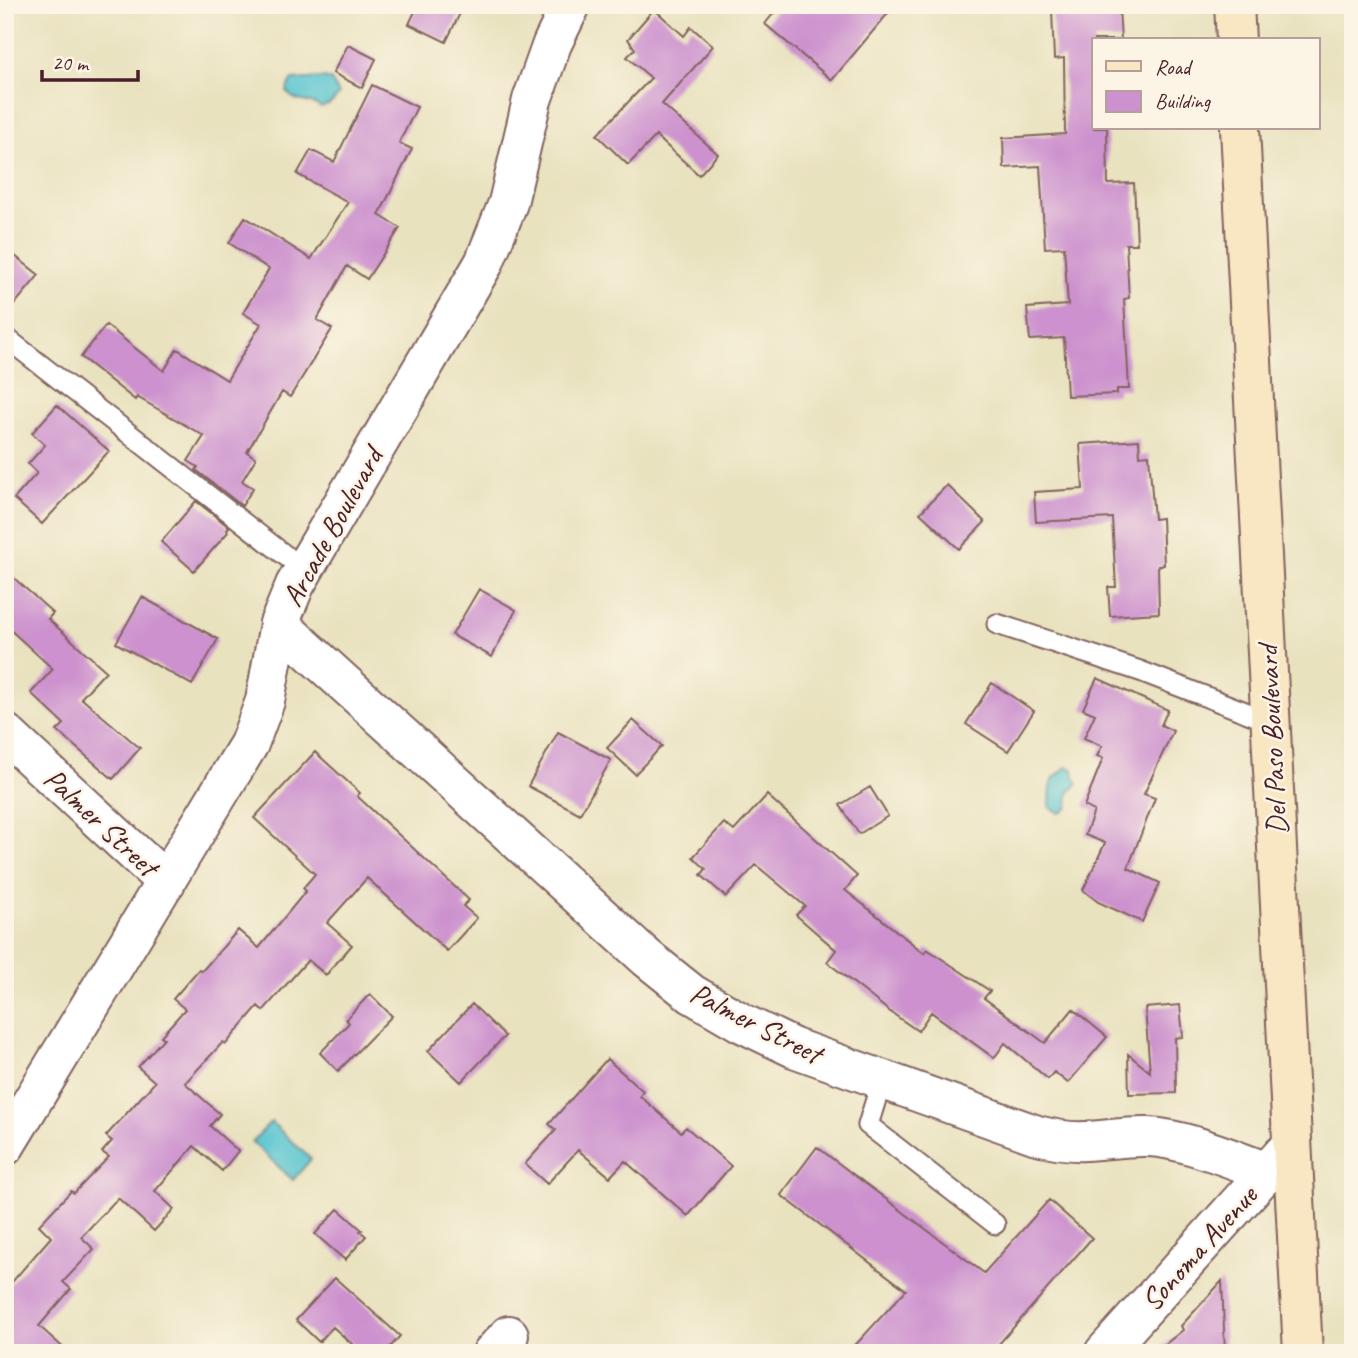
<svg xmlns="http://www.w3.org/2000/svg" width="1358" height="1358" font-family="Caveat,sans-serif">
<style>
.water{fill:#58c5d0;stroke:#51727e;stroke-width:2}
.building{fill:#cc91ce}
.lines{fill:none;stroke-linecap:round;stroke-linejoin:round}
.service-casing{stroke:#82635f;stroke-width:23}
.minor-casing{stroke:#82635f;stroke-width:42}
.tertiary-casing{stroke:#82635f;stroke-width:42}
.secondary-casing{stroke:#82635f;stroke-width:42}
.service{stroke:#fff;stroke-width:19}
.minor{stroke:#fff;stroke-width:38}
.tertiary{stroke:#fff;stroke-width:38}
.secondary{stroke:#f9e7c3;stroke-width:38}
.labels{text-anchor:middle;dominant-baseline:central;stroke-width:5;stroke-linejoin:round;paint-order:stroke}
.street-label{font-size:30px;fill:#4a1f2b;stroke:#fcf5e5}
</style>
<rect width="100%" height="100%" fill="#fcf5e5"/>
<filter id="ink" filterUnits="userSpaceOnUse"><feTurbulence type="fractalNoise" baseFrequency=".0143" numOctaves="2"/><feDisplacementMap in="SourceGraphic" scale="14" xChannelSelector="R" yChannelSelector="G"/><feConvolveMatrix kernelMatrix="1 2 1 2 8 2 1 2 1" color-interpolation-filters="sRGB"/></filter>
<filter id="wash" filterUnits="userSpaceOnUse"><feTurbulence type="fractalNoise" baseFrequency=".00686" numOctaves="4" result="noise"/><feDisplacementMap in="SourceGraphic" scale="28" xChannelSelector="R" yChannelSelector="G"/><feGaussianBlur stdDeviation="1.57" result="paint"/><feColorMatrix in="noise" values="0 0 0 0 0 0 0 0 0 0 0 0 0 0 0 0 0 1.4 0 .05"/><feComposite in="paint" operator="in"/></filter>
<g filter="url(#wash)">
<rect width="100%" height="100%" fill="#e9e2bf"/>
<!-- water -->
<path class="water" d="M324 78 331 80 339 94C335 99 331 105 325 106 317 109 321 106 314 104 303 100 294 102 287 92L288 86 293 80Z
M1066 767 1073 769 1074 777 1078 783 1069 793 1068 807 1063 812 1059 813 1050 807C1050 804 1051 783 1052 781 1054 777 1062 771 1066 767Z
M271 1122 311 1159 293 1180 252 1142Z"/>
<g id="blocks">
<!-- building -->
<path class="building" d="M418 5H464L446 42 409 24Z
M780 5H895L832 80 765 24Z
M1119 7 1121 40H1094V128H1107L1108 184 1134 183 1137 244H1126L1129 298 1124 299 1129 389H1117V394L1067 396 1064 338 1030 340 1027 308 1068 305 1064 247 1045 248 1040 166 1004 168 1003 138 1065 134 1064 58 1054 59 1052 10Z
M654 9 684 36 691 27 713 46 662 104 718 154 699 175 656 136 628 165 597 135 651 78 627 57 635 49 628 39Z
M348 45 376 59 362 88 333 73Z
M372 85 417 107 399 143 412 149 379 215 400 228 367 279 347 266 317 320 332 329 290 397 282 392 247 452 256 458 242 481 253 488 242 506 196 470 198 467 188 461 204 436 137 397 135 400 81 357 106 325 164 371 177 349 227 380 261 324 243 313 269 269 229 243 245 217 311 259 348 202 297 174 311 150 334 162Z
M5 248 39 275 5 316Z
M57 405 109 451 42 524 14 499 37 473 28 464 45 445 32 433Z
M1139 440 1140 456 1149 455 1154 519 1162 518 1164 565 1158 566 1159 613 1110 616 1108 587H1116L1112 518 1036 522 1034 492 1083 489 1080 444Z
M947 485 985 522 959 549 920 513Z
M196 501 229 527 227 530 228 532 194 571 161 542Z
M5 570 53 613 48 619 106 671 81 698 140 748 113 779 57 731 64 724 31 693 53 669 5 625Z
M479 589 516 610 492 657 452 635Z
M142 597 218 639 192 685 116 643Z
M1097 678 1168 710 1161 725 1173 731 1144 794 1155 798 1128 868 1160 883 1142 922 1098 902 1083 890 1105 843 1085 835 1094 811 1084 806 1103 758 1097 756 1102 746 1084 738 1095 714 1083 709Z
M992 683 1034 711 1008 751 966 724Z
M633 720 662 746 635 774 607 748Z
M558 732 611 760 580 814 528 786Z
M315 752 360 793 357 796 469 900 463 906 477 918 447 951 367 878 327 923 352 945 326 975 308 960 263 1011 258 1006 226 1044 223 1042 185 1083 220 1114 210 1126 238 1151 222 1171 194 1146 155 1191 174 1209 154 1231 118 1198 81 1237 94 1249 63 1282 71 1289 39 1326 69 1353H5V1290L51 1237 39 1225 71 1191 74 1193 109 1157 102 1152 112 1141 106 1136 155 1082 138 1067 164 1038 161 1036 185 1009 173 999 199 969 202 971 238 930 259 948 306 891 303 888 315 874 254 818Z
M870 787 888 816 859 834 840 805Z
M767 795 857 876 845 890 924 953 927 949 990 991 984 998 1045 1043 1073 1009 1107 1037 1068 1083 1054 1072 1048 1079 1005 1043 994 1058 931 1012 918 1031 889 1011 827 962 836 950 796 915 805 906 756 865 726 897 701 875 706 869 693 857 724 823 734 831Z
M370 994 392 1016 338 1071 320 1053 349 1023 346 1019Z
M472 1004 505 1036 461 1082 428 1051Z
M1180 1005 1183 1037 1175 1038 1176 1093 1129 1094 1128 1054 1150 1072 1145 1008Z
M607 1059 643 1091 640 1096 681 1132 686 1127 731 1166 688 1216 625 1161 610 1177 578 1150 547 1184 525 1164 556 1130 549 1124Z
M817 1147 984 1273 1049 1200 1092 1238 991 1353H848L906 1290 781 1195Z
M338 1209 362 1230 360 1231 366 1236 345 1260 315 1234Z
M335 1278 400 1336 385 1353H362L333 1327 319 1342 296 1320Z
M1222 1281 1225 1353H1154L1183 1330 1181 1326Z"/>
</g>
</g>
<g filter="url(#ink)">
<use href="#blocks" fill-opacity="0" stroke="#82635f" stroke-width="2"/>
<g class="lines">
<defs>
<path id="service" d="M5 337 304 570
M997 624 1140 671 1271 722
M882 1080 868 1125 995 1224"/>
<path id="minor" d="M279 624 647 958 692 994 742 1023 794 1048 1037 1135C1053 1139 1068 1142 1085 1141 1106 1140 1128 1136 1149 1137 1186 1139 1233 1160 1268 1172
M5 733 166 882
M492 1353 509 1335
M1104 1353 1283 1154"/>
<path id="tertiary" d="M5 1146 249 744 265 701 279 624 295 585 484 263 508 203 532 100 552 44 571 5"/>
<path id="secondary" d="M1234 5 1236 40
M1240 128 1303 1353"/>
</defs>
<!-- service casing -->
<use href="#service" class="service-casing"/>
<!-- minor casing -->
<use href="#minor" class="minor-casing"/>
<!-- tertiary casing -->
<use href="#tertiary" class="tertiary-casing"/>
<!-- secondary casing -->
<use href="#secondary" class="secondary-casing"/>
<!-- service -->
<use href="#service" class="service"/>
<!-- minor -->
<use href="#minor" class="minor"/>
<!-- tertiary -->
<use href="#tertiary" class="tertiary"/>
<!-- secondary -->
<use href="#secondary" class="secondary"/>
</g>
</g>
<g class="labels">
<!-- street labels -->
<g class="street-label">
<text transform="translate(332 527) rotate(-61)">Arcade Boulevard</text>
<text transform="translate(1272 740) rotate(-93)">Del Paso Boulevard</text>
<text transform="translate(101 822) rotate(43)">Palmer Street</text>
<text transform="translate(756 1023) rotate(27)">Palmer Street</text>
<text transform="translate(1199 1248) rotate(-48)">Sonoma Avenue</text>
</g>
</g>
<!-- margin -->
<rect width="1358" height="1358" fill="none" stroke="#fcf5e5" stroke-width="28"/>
<!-- legend -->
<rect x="1092" y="38" width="228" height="91" fill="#fcf5e5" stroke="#b59f9b" stroke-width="2"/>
<rect x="1106" y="61" width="35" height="10" fill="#f9e7c3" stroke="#b59f9b" stroke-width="2"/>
<text x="1155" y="74" font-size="21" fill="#4a1f2b">Road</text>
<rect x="1106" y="91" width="35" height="21" fill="#cc91ce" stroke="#b59f9b" stroke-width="2"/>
<text x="1155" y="108" font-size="21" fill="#4a1f2b">Building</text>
<!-- scale -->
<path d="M42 70v10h96v-10" fill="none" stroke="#4a1f2b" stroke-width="3.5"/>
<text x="52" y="70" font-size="21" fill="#4a1f2b" stroke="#fcf5e5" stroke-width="5" paint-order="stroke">20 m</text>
</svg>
